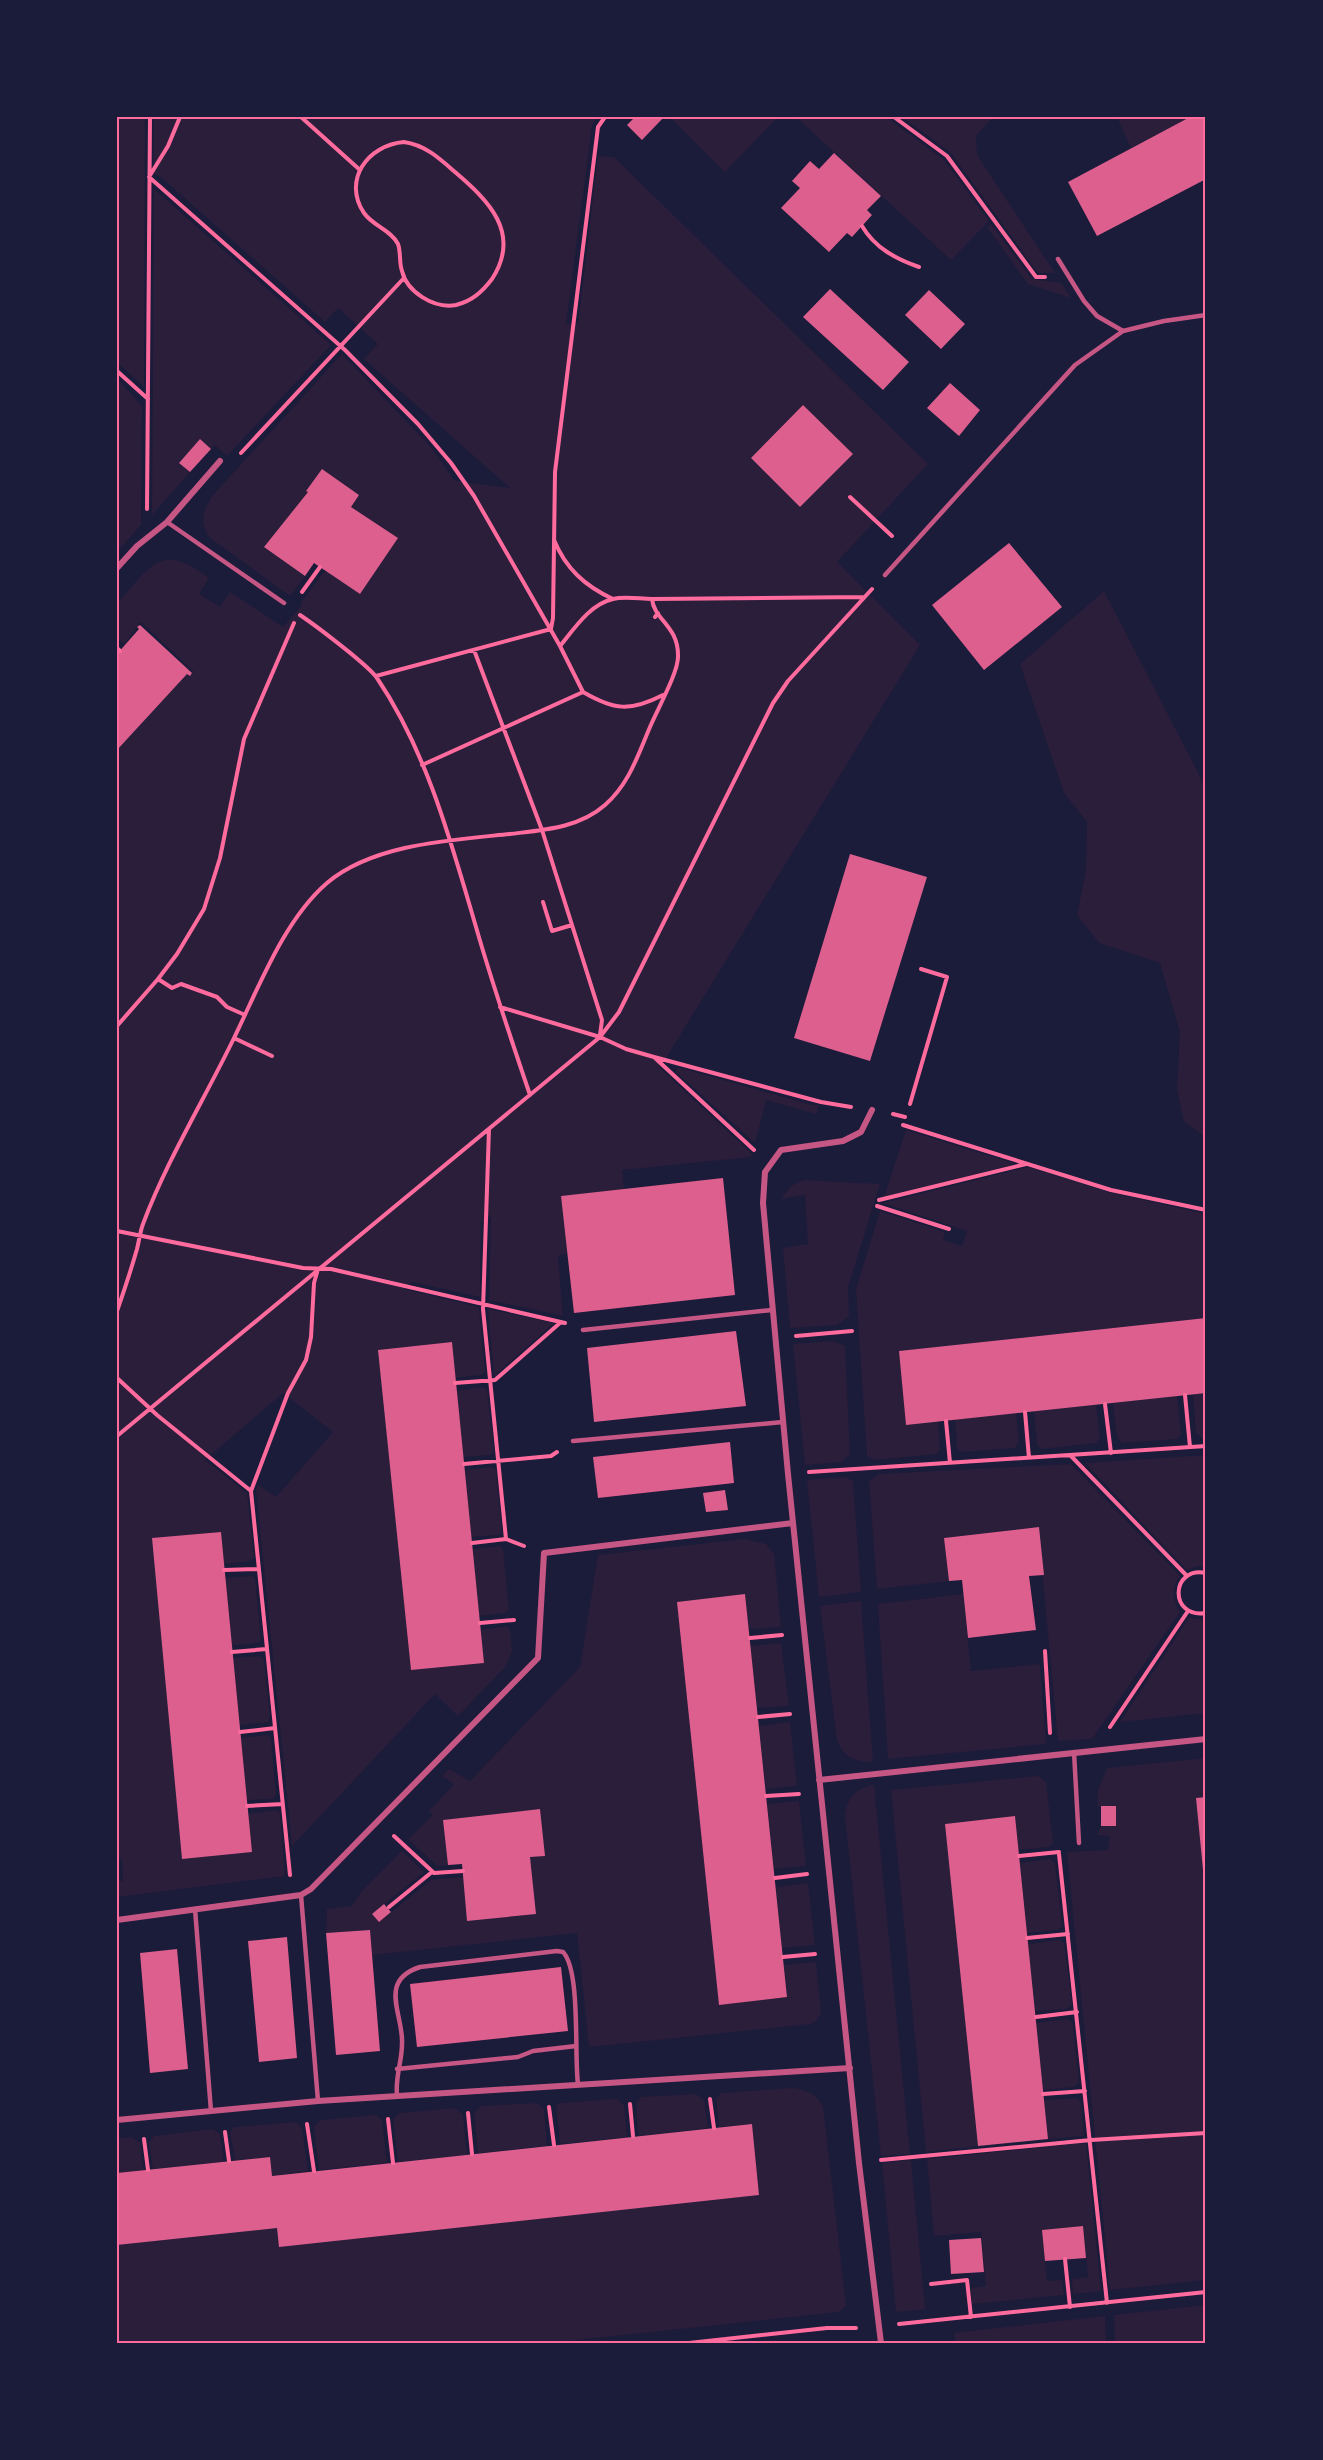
<svg xmlns="http://www.w3.org/2000/svg" width="1323" height="2460" font-family="'Playfair Display',serif">
<style>
.green{fill:#2a1e3b;fill-rule:evenodd}
.building{fill:#dd5f8e}
.lines{fill:none;stroke-linecap:round;stroke-linejoin:round}
.path{stroke:#ff6b9d;stroke-width:4}
.service{stroke:#c65784;stroke-width:4.5}
.minor{stroke:#c65784;stroke-width:6}
.neatline{fill:none;stroke:#ff6b9d;stroke-width:2}
</style>
<rect width="100%" height="100%" fill="#1b1b3a"/>
<!-- green -->
<path class="green" d="M117 117H145L144 387 117 362Z
M154 117H598L592 125 566 324H578L598 156 614 157 928 464 837 562 920 645 660 1068 752 1154 751 1157 622 1170 624 1189 561 1196 567 1253 558 1256 563 1316 489 1300 491 1215 481 1223 480 1297 412 1282 404 1289 479 1307 485 1371 481 1375 455 1378 451 1342 379 1350 411 1670 483 1663 481 1630 507 1626 510 1629 512 1651 506 1666 458 1716 435 1694 292 1846 256 1489 258 1485 276 1497 333 1432 283 1393 205 1460 247 1493 254 1557 250 1561 224 1564 220 1532 152 1539 182 1858 248 1814 277 1810 280 1813 285 1873 283 1876 117 1897V1881H123L122 1859 117 1858V750L187 674 190 675 194 672 141 622 124 644 117 637V603C152 566 160 541 209 578L199 594 220 607 230 592 283 627 302 605 300 604 323 573 326 571 360 594 398 538 351 507 359 495 322 469 306 490 308 492 264 547 305 576 290 596 210 538C199 524 203 509 213 495L342 354 429 445 455 481 510 488 364 359 378 344 338 308 325 322 163 179 154 174ZM803 405 853 454 800 507 751 459Z
M670 117H778L725 172Z
M796 117H886L944 160 989 221 951 260Z
M902 117H993L976 136 977 155 1055 273H1038L951 153Z
M1117 117H1190L1131 148Z
M154 189 331 345 227 456 215 445 211 449 200 439 179 462 190 472 152 515Z
M991 224 1032 279 1061 283 1071 298 1028 284 987 227Z
M117 378 142 406 141 525 117 552Z
M1104 591 1206 788V1137L1184 1122 1177 1089 1180 1032 1160 963 1099 943 1077 915 1086 870 1087 822 1064 793 1020 664Z
M677 1067 812 1105H819L816 1114 766 1100 755 1143 676 1072Z
M906 1130 1016 1164 884 1197Z
M1028 1167 1111 1193 1206 1214V1318L899 1351 906 1424 938 1421 940 1449 937 1454 875 1460 867 1456 856 1289 880 1211 945 1232 943 1240 962 1246 967 1231 883 1203Z
M804 1180 880 1184 848 1287 849 1316 837 1325 790 1328 783 1248 808 1244 805 1195 781 1199 791 1186Z
M488 1309 554 1323 494 1376Z
M833 1341 845 1346 850 1454 842 1462 805 1465 793 1344Z
M484 1387 487 1390 494 1450 491 1455 463 1457 456 1391Z
M1206 1393V1438H1202L1196 1433 1193 1394Z
M1177 1396 1181 1434 1178 1439 1122 1443 1117 1437 1113 1403Z
M1096 1405 1100 1438 1096 1443 1041 1449 1037 1444 1034 1411Z
M1016 1413 1019 1441 1015 1448 961 1452 957 1448 955 1419Z
M1206 1455V1567L1197 1566 1187 1570 1085 1463Z
M1071 1464 1180 1576C1171 1589 1172 1599 1180 1612L1092 1739 1058 1741 1038 1527 944 1538 949 1581 877 1589 869 1481 879 1474Z
M492 1467 496 1470 502 1532 499 1535 471 1537 464 1470Z
M846 1477 853 1481 861 1592 819 1597 807 1480Z
M744 1539 766 1544 774 1554 781 1627 749 1629 745 1594 677 1602 719 2004 787 1997 784 1965 816 1962 821 2013 817 2020 811 2024 589 2047 577 1933 372 1955 370 1930 326 1933 327 1909 352 1906 362 1891 402 1851 424 1872 372 1914 379 1922 431 1880 463 1877 468 1921 536 1914 530 1857 540 1810 443 1820 448 1865 437 1866 408 1839 433 1815 429 1811 454 1784 442 1776 449 1769 470 1781 580 1667 598 1555Z
M500 1546 503 1549 509 1610 505 1613 479 1616 472 1549Z
M252 1576 255 1579 261 1640 258 1643 232 1645 225 1578Z
M963 1594 971 1671 1040 1664 1046 1744 888 1759 878 1604Z
M861 1601 873 1762C855 1763 843 1757 837 1740L820 1606Z
M1189 1618 1206 1620V1713L1120 1722Z
M781 1643 789 1706 757 1708 750 1646Z
M259 1656 264 1660 270 1717 268 1722 240 1725 233 1658Z
M790 1722 797 1786 766 1789 759 1726Z
M268 1735 271 1739 276 1794 273 1799 247 1800 241 1738Z
M1206 1758V1797L1196 1798 1206 1895V2280L1110 2290 1067 1852 1108 1850 1110 1836 1097 1835 1101 1826 1116 1825V1806H1097L1098 1790 1107 1768Z
M1038 1776 1046 1782 1053 1843 1049 1847 1018 1850 1015 1816 945 1824 978 2146 926 2152 891 1790Z
M874 1785 910 2154 881 2156 845 1817C846 1799 856 1787 874 1785Z
M799 1801 806 1866 774 1869 767 1804Z
M1050 1859 1055 1863 1062 1925 1058 1930 1027 1933 1020 1863Z
M808 1883 815 1945 782 1948 776 1887Z
M1060 1940 1064 1943 1072 2004 1067 2009 1035 2011 1028 1944Z
M1068 2019 1073 2023 1079 2082 1074 2087 1043 2090 1036 2023Z
M793 2088C807 2090 816 2094 823 2106L846 2306 839 2312 549 2343H117V2245L277 2228 279 2246 759 2195 752 2124 719 2127 716 2099 721 2093Z
M696 2094 704 2100 708 2128 638 2136 636 2103 641 2097Z
M1077 2098 1081 2102 1084 2136 1048 2139 1044 2100Z
M617 2099 624 2105 627 2137 560 2144 556 2107 559 2103Z
M537 2103 544 2109 547 2146 478 2153 474 2113 481 2106Z
M455 2108 463 2115 467 2155 398 2162 393 2119 399 2113Z
M376 2115 382 2120 387 2163 319 2170 314 2127 320 2120Z
M296 2122 302 2128 308 2171 272 2176 269 2157 235 2160 230 2132 234 2127Z
M213 2129 220 2134 224 2162 153 2169 149 2142 154 2136Z
M132 2137 140 2143 144 2170 117 2173V2139Z
M1086 2143 1101 2291 1073 2294 1072 2279 1088 2277 1083 2226 1042 2230 1047 2281 1062 2280 1064 2295 972 2304 971 2288 986 2286 981 2232 934 2236 927 2159Z
M911 2160 925 2309 896 2312 882 2163Z
M1206 2305V2343H1115L1114 2315Z
M1105 2316 1106 2343H956L954 2333Z"/>
<!-- building -->
<path class="building" d="M635 117H664L642 140 627 125Z
M1190 117H1206V179L1097 236 1068 182Z
M834 153 881 196 867 210 872 215 852 237 847 233 829 252 781 208 800 188 792 181 810 161 819 169Z
M830 289 909 362 883 390 803 317Z
M929 290 965 324 941 349 905 315Z
M950 383 980 410 959 436 927 408Z
M803 405 853 454 800 507 751 458Z
M200 439 211 449 190 472 179 463Z
M322 469 359 495 351 507 398 538 360 594 314 563 305 576 264 547 308 492 306 491Z
M1009 543 1062 607 984 670 932 605Z
M140 625 192 673 190 676 187 674 117 750V654L139 629 137 627Z
M850 854 927 877 870 1061 794 1038Z
M723 1178 735 1295 574 1313 561 1196Z
M1206 1318V1393L906 1425 899 1351Z
M736 1331 746 1406 594 1422 587 1348Z
M452 1342 484 1663 411 1670 378 1350Z
M730 1442 734 1483 598 1498 593 1457Z
M725 1490 728 1510 706 1512 703 1493Z
M1039 1527 1044 1575 1029 1576 1036 1630 968 1638 962 1580 949 1581 944 1538Z
M221 1532 252 1852 182 1859 152 1538Z
M745 1594 787 1997 719 2005 677 1602Z
M1206 1797V1880H1204L1196 1798Z
M1101 1806H1116V1826H1101Z
M540 1809 545 1856 530 1857 536 1914 467 1921 462 1864 448 1865 443 1820Z
M1015 1816 1048 2139 978 2146 945 1824Z
M384 1904 391 1912 379 1922 372 1914Z
M370 1930 380 2051 336 2055 326 1933Z
M287 1937 297 2058 259 2062 248 1941Z
M177 1949 188 2069 150 2073 140 1953Z
M561 1967 568 2031 417 2047 410 1984Z
M752 2124 759 2195 279 2247 277 2228 117 2245V2173L270 2157 272 2176Z
M1083 2226 1086 2258 1045 2261 1042 2230Z
M981 2238 984 2272 951 2274 949 2240Z"/>
<g class="lines">
<!-- path -->
<path class="path" d="M301 117 360 170
M894 117 947 156 1036 277H1045
M404 142C425 145 439 158 455 172 488 200 522 233 492 279 482 292 472 301 456 305 434 309 407 292 402 271 399 263 401 252 398 244 391 230 373 226 364 213 342 180 368 145 404 142Z
M862 226C875 248 896 259 919 267
M117 371 148 399
M241 453 404 278
M850 497 892 536
M147 509 150 117
M554 540C566 569 585 586 613 599
M302 592 320 567
M652 599 864 597
M300 615C315 625 368 665 377 678 427 752 451 842 476 927 492 983 511 1039 530 1095
M655 617 658 613
M117 648 120 651
M474 650 542 830 602 1020 600 1035
M376 676 551 629 553 618 555 472 598 127 605 117
M583 692C614 710 630 712 663 695
M422 765 583 692 560 646
M543 902 552 931 572 925
M158 979 172 988 181 984 217 997 227 1007 245 1015
M500 1007 600 1037 626 1049 654 1057 754 1150
M117 1026 158 979 177 954 204 909 220 858 244 739 294 623
M234 1038 272 1056
M654 1057 821 1102 851 1107
M910 1104 947 977 921 969
M893 1114 905 1117
M903 1125 1111 1190 1206 1210
M489 1129 483 1309 506 1539 524 1546
M879 1200 1026 1164
M877 1206 949 1229
M117 1231 303 1268 331 1269 565 1323
M117 1311C124 1291 131 1270 137 1249 139 1241 140 1232 143 1224 167 1160 204 1100 234 1038 259 987 284 920 327 883 373 844 451 840 510 834 543 830 579 828 605 805 629 784 638 755 650 727 657 710 678 673 678 657 679 626 654 620 652 599 640 599 625 596 613 599 590 604 574 629 560 646L474 496 451 463 418 424 345 350 149 177 168 146 180 117
M796 1336 852 1331
M117 1378 157 1415 251 1491 290 1875
M455 1383 495 1380 561 1322
M1185 1395 1190 1447
M1105 1404 1111 1453
M1025 1412 1029 1458
M946 1421 950 1463
M117 1436 600 1037 619 1012 773 703 788 681 872 589
M1071 1456 1187 1576
M464 1464 551 1456 557 1452
M809 1472 1206 1446
M251 1491 288 1393 306 1360 311 1337 314 1283 318 1269
M472 1543 506 1539
M224 1570 259 1569
M1206 1573C1170 1566 1169 1619 1206 1613
M480 1623 514 1620
M750 1638 782 1635
M1045 1651 1050 1733
M232 1652 267 1649
M758 1717 790 1714
M1110 1727 1188 1611
M240 1732 275 1728
M766 1796 799 1794
M247 1806 283 1804
M394 1836 434 1873 463 1871
M1059 1854 1107 2303
M1019 1856 1059 1852
M775 1878 807 1874
M389 1907 432 1872
M1027 1938 1068 1934
M783 1957 815 1954
M1036 2017 1077 2012
M1043 2094 1085 2091
M710 2099 714 2128
M630 2104 633 2136
M549 2107 554 2145
M468 2113 472 2154
M388 2119 393 2163
M307 2124 314 2171
M225 2132 229 2161
M144 2139 148 2170
M881 2160 1091 2140 1206 2133
M1065 2259 1070 2307
M931 2284 967 2280 971 2317
M899 2324 1206 2292
M689 2343 827 2328H856"/>
<!-- service -->
<path class="service" d="M1058 259 1084 301 1097 316 1123 331
M167 522 284 603
M885 575 1075 365 1123 331 1164 321 1206 315
M583 1330 772 1310
M573 1441 783 1422
M1074 1752 1079 1843
M301 1895 318 2101
M195 1909 211 2111
M397 2069 518 2057 533 2051 576 2046
M397 2096C395 2076 402 2062 402 2044 404 2015 377 1981 420 1967L557 1951 563 1952C581 1971 574 2056 578 2084"/>
<!-- minor -->
<path class="minor" d="M117 568 137 546 167 522 220 461
M872 1110 861 1132 843 1141 781 1150 765 1172 763 1203 788 1474 859 2163 881 2343
M819 1780 1206 1739
M117 1920 301 1895 311 1889 538 1658 544 1553 793 1523
M117 2120 318 2101 850 2068"/>
</g>
<!-- border -->
<rect width="1323" height="2460" fill="none" stroke="#1b1b3a" stroke-width="237"/>
<rect x="118" y="118" width="1086" height="2224" class="neatline"/>
</svg>
